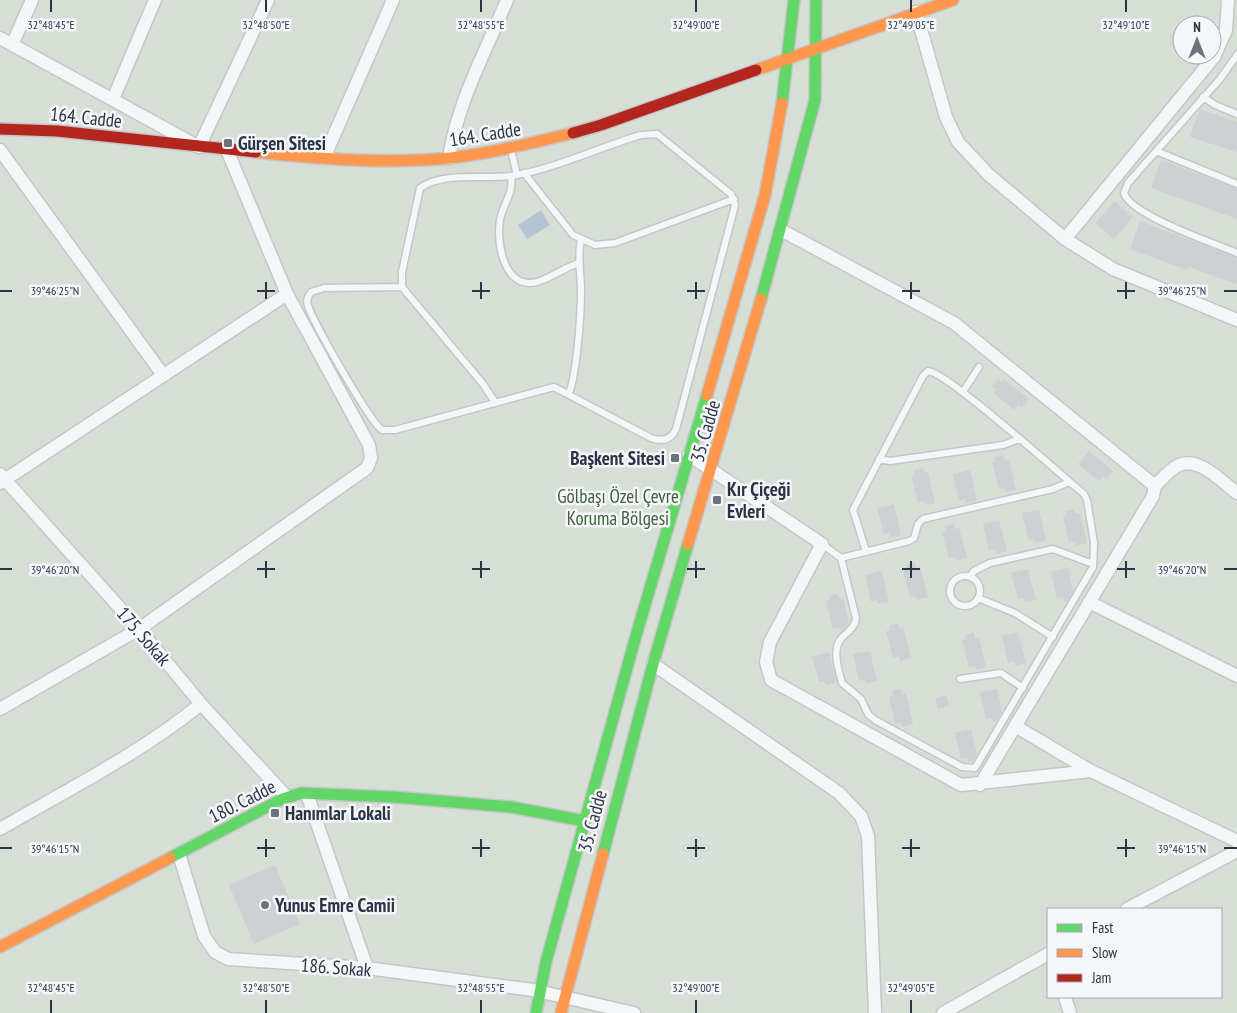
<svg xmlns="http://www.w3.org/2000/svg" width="1237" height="1013" font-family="'PT Sans Narrow',sans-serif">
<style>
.green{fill:#d6ded6;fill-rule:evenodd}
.water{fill:#b4c4d5}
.building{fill:#ced0d3}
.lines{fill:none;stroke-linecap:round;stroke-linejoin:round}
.lane-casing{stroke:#c4c6c8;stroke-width:9}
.street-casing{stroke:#c4c6c8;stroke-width:15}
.fast-casing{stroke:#c4c6c8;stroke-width:14}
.slow-casing{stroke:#c4c6c8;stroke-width:14}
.jam-casing{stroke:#c4c6c8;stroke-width:14}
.lane{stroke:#f5f6f7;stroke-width:6}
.street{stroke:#f5f6f7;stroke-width:12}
.fast{stroke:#63d668;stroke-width:11}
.slow{stroke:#ff974d;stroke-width:11}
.jam{stroke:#b3261e;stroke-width:11}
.ticks{fill:none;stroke:#2b3445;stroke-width:2}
.poi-dot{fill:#6c737f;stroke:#f4f6f9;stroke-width:2}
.labels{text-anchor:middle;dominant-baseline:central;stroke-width:5;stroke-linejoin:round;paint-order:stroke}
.street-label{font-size:19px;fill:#2b3445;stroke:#f4f6f9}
.poi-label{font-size:19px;font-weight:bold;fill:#2b3445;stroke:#f4f6f9;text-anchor:start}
.park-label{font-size:19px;fill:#3f6138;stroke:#f4f6f9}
.ticks-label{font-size:12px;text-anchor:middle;fill:#2b3445;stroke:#f4f6f9;stroke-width:5;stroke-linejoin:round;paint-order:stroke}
</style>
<rect width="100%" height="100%" fill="#e6e8ea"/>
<!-- green -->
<path class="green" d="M0 0H1237V1013H0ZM1182 25H1212V55H1182ZM1048 909H1221V997H1048Z"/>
<!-- water -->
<path class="water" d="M541 210 550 225 527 239 518 225Z"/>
<!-- building -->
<path class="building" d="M1200 109 1237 122V152L1190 137Z
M1161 160 1237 189V219L1151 188Z
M1115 201 1133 217 1114 239 1095 223Z
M1140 221 1237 258V284L1188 267 1187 270 1130 249Z
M998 379 1002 383 1004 379 1029 399 1022 408 1018 405 1014 410 993 392 996 389 992 386Z
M1089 451 1113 471 1106 479 1103 476 1099 481 1078 464Z
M1004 455 1005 460 1009 459 1016 490 1005 492 1004 488 999 489 992 463 996 462 995 457Z
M923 468 924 473 928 472 935 503 925 505 924 501 918 502 911 476 915 475 914 470Z
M970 470 977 501 966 503 965 499 959 501 953 474Z
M894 504 901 535 890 537V533L884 535 877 508Z
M1074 509 1076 514 1080 513 1087 543 1076 546 1075 542 1069 543 1063 516 1067 515 1065 511Z
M1039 510 1046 541 1035 543 1034 539 1029 540 1022 513Z
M999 520 1007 551 996 554 995 549 989 551 983 524Z
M954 524 955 529 959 528 967 558 956 561 955 557 949 558 942 532 946 531 945 526Z
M915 563 916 568 920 567 928 597 917 600 916 596 910 597 903 570 907 569 906 565Z
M1068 568 1073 591 1067 601 1064 602 1063 597 1057 599 1051 572Z
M1028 569 1036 600 1025 602 1024 598 1018 599 1011 573Z
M882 571 889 602 878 604 877 600 871 602 865 575Z
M838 594 839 599 843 598 849 623 840 631 839 627 833 628 826 601 830 600 829 596Z
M898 623 899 628 903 627 911 658 900 661 899 656 893 658 886 631 890 630 889 625Z
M974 632 975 638 979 637 986 667 976 670 975 666 969 667 962 640 966 639 965 635Z
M1018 632 1026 663 1015 666 1014 661 1008 663 1002 636Z
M870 651 877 681 866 684 865 680 859 681 853 654Z
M829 652 836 683 826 685 824 681 819 682 812 656Z
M901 689 902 694 906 693 913 724 902 727 901 722 895 724 889 697 893 696 892 691Z
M997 689 1002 712 997 721 993 722 992 718 986 719 980 692Z
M946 695 949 706 938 709 935 698Z
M971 729 977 754 973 761 968 762 967 758 961 759 955 733Z
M275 865 300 924 254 944 229 885Z"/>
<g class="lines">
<defs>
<path id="lane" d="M1237 55 1220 79 1128 183 1124 193C1130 215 1214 243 1237 253
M1203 97 1215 105 1237 114
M511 150 517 175
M1156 151 1237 184
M524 173 573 235 595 245 615 243 734 199
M511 176C514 194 503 203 500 220 496 243 504 290 537 282 551 278 565 267 579 263
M402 287 324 288 311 292C309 295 307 298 307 302 309 316 370 422 382 430H395L554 387 651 438C662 442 671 440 676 429L732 217 735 205 731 194 657 134 641 135C600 147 559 167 517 175 489 181 445 170 420 188L402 272V287L483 384 495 402
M963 392 979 367
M569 393C577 373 581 314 581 290 581 273 577 257 581 240
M879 459 890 461 1003 445 1019 439
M822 544 841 558 909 541 914 538 918 524 923 519 1053 489 1069 482
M841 558 856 618C855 629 846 632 840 640 832 652 839 671 842 683L861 699 868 714 875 720 962 767 975 768 1093 567 1094 543 1087 500 1084 494C1061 475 947 372 928 371L923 376 853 510 866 551
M950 591a15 15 0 1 1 30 0a15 15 0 1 1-30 0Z
M970 577 974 571 990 563 1053 549 1093 564
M978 598 1015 613 1053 637
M960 679 1001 673 1023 688"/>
<path id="street" d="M916 12 946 117 958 142 989 175 1065 239 1113 269 1237 320
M0 38 199 147 268 0
M12 45 32 0
M113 99 155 0
M0 150 163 375
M324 158 393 0
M449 158C457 103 486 51 507 0
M781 230 954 323 1155 486 1153 496 980 785
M1065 239 1214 57 1226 30 1228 0
M689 455 822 544 770 642 766 662 771 680 961 785 1091 771
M0 474 144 635 201 704 287 797
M0 483 287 294
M1155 486C1162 479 1170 469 1179 465 1199 456 1222 482 1237 493
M1089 602 1237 676
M653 664 839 793 861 816 868 836 875 1013
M0 709 139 629 367 468 371 458 369 445 287 294 227 150
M1015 726 1091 771 1237 841
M307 794 367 968
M0 829C69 789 139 754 201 704
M179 854 204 936 215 952 228 959 367 968 533 990 634 1013
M1127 909 1237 851
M1065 997 1070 1013
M943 1013 1048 954"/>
<path id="fast" d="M782 103 794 0
M761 299 815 100 816 0
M603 854 653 664 688 544
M170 858 280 800 301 793 394 797 511 807 585 821
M536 1013 546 962 635 639 707 395"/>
<path id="slow" d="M756 70 953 0
M256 152C316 159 390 164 450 158 492 153 532 143 573 133
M707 395 765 195 782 103
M688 544 761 299
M0 947 170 858
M561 1013 603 854"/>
<path id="jam" d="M0 129 57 131 256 152
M573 133 601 125 756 70"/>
</defs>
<!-- lane casing -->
<use href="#lane" class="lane-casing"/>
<!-- street casing -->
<use href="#street" class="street-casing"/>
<!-- fast casing -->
<use href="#fast" class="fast-casing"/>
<!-- slow casing -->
<use href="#slow" class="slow-casing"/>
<!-- jam casing -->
<use href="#jam" class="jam-casing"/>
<!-- lane -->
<use href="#lane" class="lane"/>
<!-- street -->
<use href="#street" class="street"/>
<!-- fast -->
<use href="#fast" class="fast"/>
<!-- slow -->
<use href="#slow" class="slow"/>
<!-- jam -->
<use href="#jam" class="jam"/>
</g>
<!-- ticks -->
<path class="ticks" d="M51 0V12M266 0V12M481 0V12M696 0V12M911 0V12M1126 0V12M266 282V299M481 282V299M696 282V299M911 282V299M1126 282V299M0 291H12M257 291H275M472 291H490M687 291H705M902 291H920M1117 291H1135M1224 291H1237M266 561V578M481 561V578M696 561V578M911 561V578M1126 561V578M0 569H12M257 569H275M472 569H490M687 569H705M902 569H920M1117 569H1135M1224 569H1237M266 839V857M481 839V857M696 839V857M911 839V857M1126 839V857M0 848H12M257 848H275M472 848H490M687 848H705M902 848H920M1117 848H1135M1224 848H1237M51 1000V1013M266 1000V1013M481 1000V1013M696 1000V1013M911 1000V1013"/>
<!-- markers -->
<g class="poi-dot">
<rect x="223" y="138" width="10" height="10" rx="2.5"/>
<rect x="670" y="453" width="10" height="10" rx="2.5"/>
<rect x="712" y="495" width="10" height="10" rx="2.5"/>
<rect x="270" y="808" width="10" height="10" rx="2.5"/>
<circle cx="265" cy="905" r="5"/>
</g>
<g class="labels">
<!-- street labels -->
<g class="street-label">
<text transform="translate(86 117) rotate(6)">164. Cadde</text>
<text transform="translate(485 134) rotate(-9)">164. Cadde</text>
<text transform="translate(705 431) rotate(-74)">35. Cadde</text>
<text transform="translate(144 636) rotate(49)">175. Sokak</text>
<text transform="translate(242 801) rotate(-27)">180. Cadde</text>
<text transform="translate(592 821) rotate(-75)">35. Cadde</text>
<text transform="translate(336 967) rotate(4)">186. Sokak</text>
</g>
<!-- poi labels -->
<g class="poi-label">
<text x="238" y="143">Gürşen Sitesi</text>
<text x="665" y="458" text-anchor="end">Başkent Sitesi</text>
<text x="727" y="489">Kır Çiçeği<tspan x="727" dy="22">Evleri</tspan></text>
<text x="285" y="813">Hanımlar Lokali</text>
<text x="275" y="905">Yunus Emre Camii</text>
</g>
<!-- park labels -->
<g class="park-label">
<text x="618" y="496">Gölbaşı Özel Çevre<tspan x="618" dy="22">Koruma Bölgesi</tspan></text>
</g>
</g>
<g class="ticks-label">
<text x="51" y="29">32°48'45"E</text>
<text x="266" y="29">32°48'50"E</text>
<text x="481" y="29">32°48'55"E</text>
<text x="696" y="29">32°49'00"E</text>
<text x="911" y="29">32°49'05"E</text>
<text x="1126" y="29">32°49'10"E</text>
<text x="55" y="295">39°46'25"N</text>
<text x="1182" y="295">39°46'25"N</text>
<text x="55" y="574">39°46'20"N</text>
<text x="1182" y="574">39°46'20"N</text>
<text x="55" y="853">39°46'15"N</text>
<text x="1182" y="853">39°46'15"N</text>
<text x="51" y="992">32°48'45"E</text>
<text x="266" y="992">32°48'50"E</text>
<text x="481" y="992">32°48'55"E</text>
<text x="696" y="992">32°49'00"E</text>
<text x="911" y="992">32°49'05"E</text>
</g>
<!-- legend -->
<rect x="1047" y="908" width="175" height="90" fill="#f4f6f9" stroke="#a4a8b1"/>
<rect x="1057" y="924" width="25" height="8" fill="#63d668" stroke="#a4a8b1"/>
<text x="1092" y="933" font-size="15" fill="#2b3445">Fast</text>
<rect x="1057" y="949" width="25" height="8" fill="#ff974d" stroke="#a4a8b1"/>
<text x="1092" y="958" font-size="15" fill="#2b3445">Slow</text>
<rect x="1057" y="974" width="25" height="8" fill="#b3261e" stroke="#a4a8b1"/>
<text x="1092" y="983" font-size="15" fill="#2b3445">Jam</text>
<!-- north arrow -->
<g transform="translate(1197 40)"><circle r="24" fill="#f4f6f9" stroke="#a4a8b1"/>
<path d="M0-4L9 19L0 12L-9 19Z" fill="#6c737f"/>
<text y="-8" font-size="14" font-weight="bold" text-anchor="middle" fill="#2b3445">N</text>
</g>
</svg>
